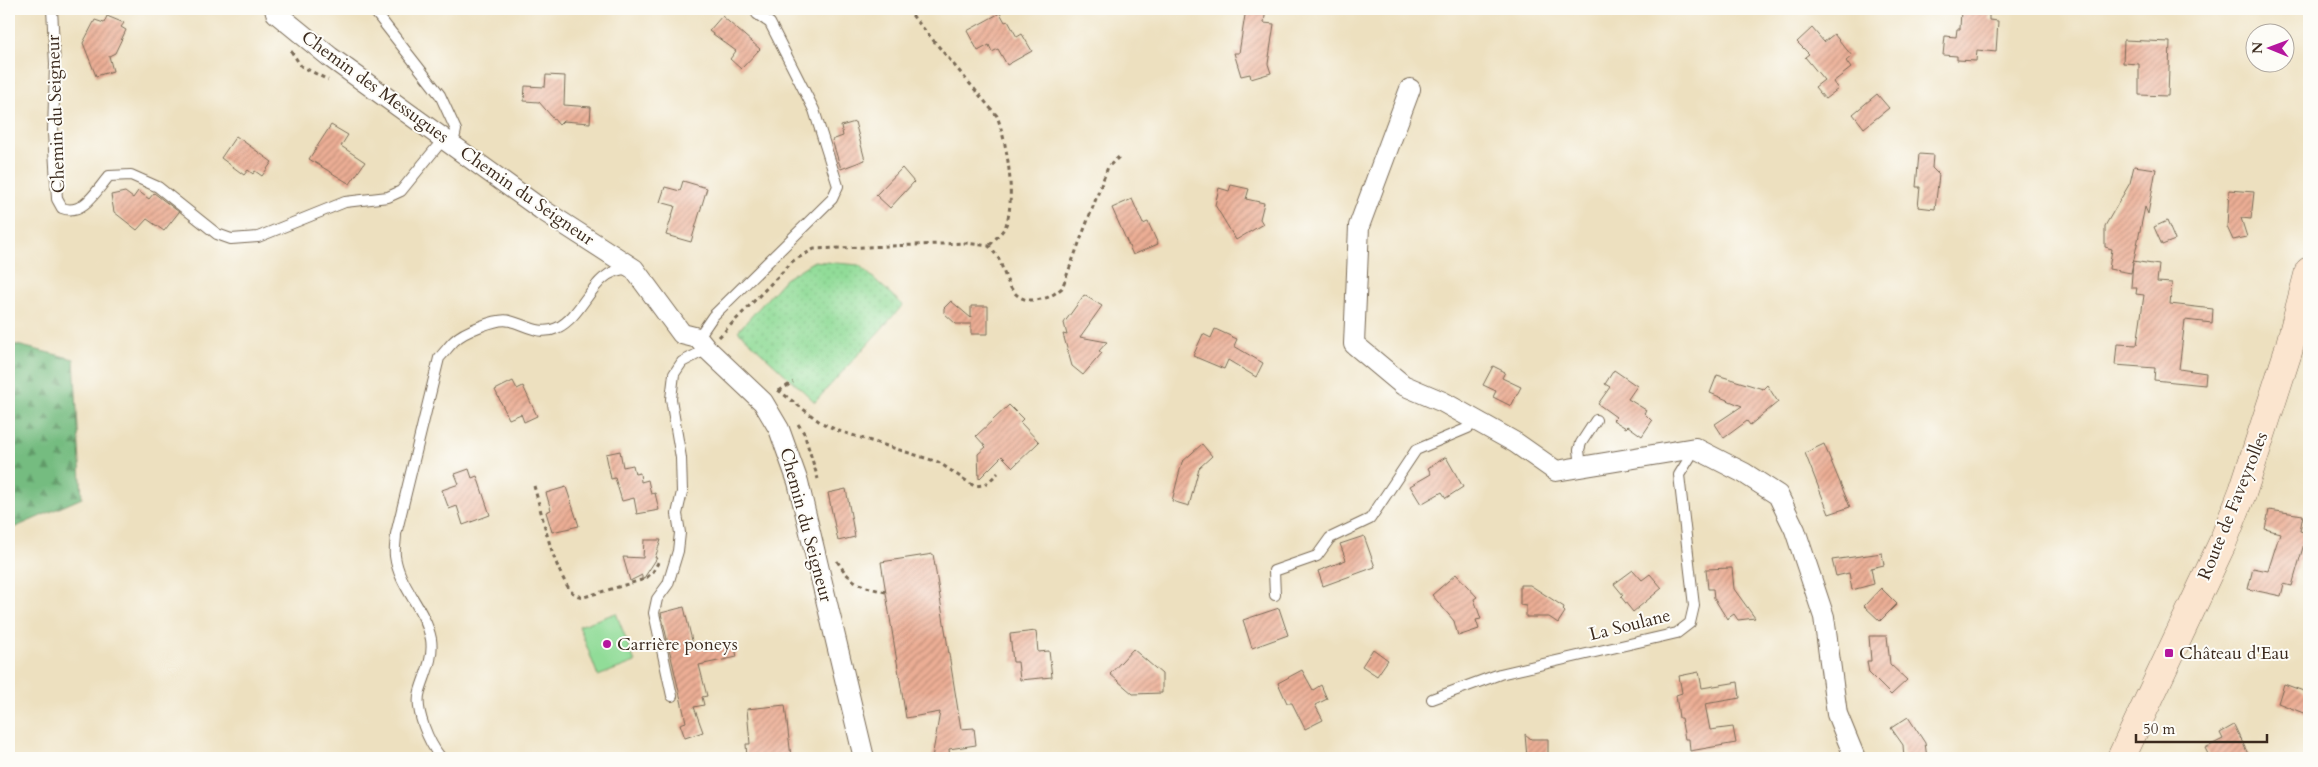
<svg xmlns="http://www.w3.org/2000/svg" width="2318" height="767" font-family="Cardo,serif">
<style>
.grass{fill:url(#grass-dots);stroke:#66835b}
.forest{fill:url(#forest-firs);stroke:#58734f}
.pitch{fill:#91dc98;stroke:#66835b}
.building{fill:url(#building-hatch)}
.lines{fill:none;stroke-linecap:round;stroke-linejoin:round}
.lane-casing{stroke:#796a56;stroke-width:12}
.street-casing{stroke:#796a56;stroke-width:22}
.secondary-casing{stroke:#796a56;stroke-width:29}
.path{stroke:#796a56;stroke-width:3;stroke-dasharray:4 4;stroke-linecap:butt}
.lane{stroke:#fff;stroke-width:10}
.street{stroke:#fff;stroke-width:20}
.secondary{stroke:#fbe5cf;stroke-width:28}
.poi-dot{fill:#b5179e;stroke:#fdfcf7;stroke-width:2}
.labels{text-anchor:middle;dominant-baseline:central;stroke-width:4;stroke-linejoin:round;paint-order:stroke}
.street-label{font-size:18px;fill:#3b2a1e;stroke:#fdfcf7}
.poi-label{font-size:18px;fill:#3b2a1e;stroke:#fdfcf7;text-anchor:start}
</style>
<defs>
<pattern id="grass-dots" width="8" height="8" patternUnits="userSpaceOnUse" patternTransform="scale(1.25)"><rect width="8" height="8" fill="#91dc98"/><path d="M2 2h.1M6 6h.1" fill="none" stroke="#7ebd83" stroke-width="1.8" stroke-linecap="round"/></pattern>
<pattern id="forest-firs" width="22" height="20" patternUnits="userSpaceOnUse" patternTransform="scale(1.25)"><rect width="22" height="20" fill="#74bc80"/><path d="M5 1l3.5 6h-7zM16 11l3.5 6h-7z" fill="#609968"/></pattern>
<pattern id="building-hatch" width="6" height="6" patternUnits="userSpaceOnUse" patternTransform="scale(1.25)"><rect width="6" height="6" fill="#ecae95"/><path d="M-1 1l2-2M0 6l6-6M5 7l2-2" fill="none" stroke="#c08e79"/></pattern>
</defs>
<rect width="100%" height="100%" fill="#fdfcf7"/>
<filter id="ink" filterUnits="userSpaceOnUse"><feTurbulence type="fractalNoise" baseFrequency=".02" numOctaves="2"/><feDisplacementMap in="SourceGraphic" scale="10" xChannelSelector="R" yChannelSelector="G"/><feConvolveMatrix kernelMatrix="1 2 1 2 8 2 1 2 1" color-interpolation-filters="sRGB"/></filter>
<filter id="wash" filterUnits="userSpaceOnUse"><feTurbulence type="fractalNoise" baseFrequency=".0096" numOctaves="4" result="noise"/><feDisplacementMap in="SourceGraphic" scale="20" xChannelSelector="R" yChannelSelector="G"/><feGaussianBlur stdDeviation="1.12" result="paint"/><feColorMatrix in="noise" values="0 0 0 0 0 0 0 0 0 0 0 0 0 0 0 0 0 1.4 0 .05"/><feComposite in="paint" operator="in"/></filter>
<g filter="url(#wash)">
<rect width="100%" height="100%" fill="#ede0bf"/>
<!-- grass -->
<path class="grass" d="M814 261 859 265 903 305 815 402 738 331 785 279Z"/>
<!-- forest -->
<path class="forest" d="M9 343 74 359 82 498 9 530Z"/>
<!-- pitch -->
<path class="pitch" d="M616 613 635 662 598 676 579 626Z"/>
<g id="blocks">
<!-- building -->
<path class="building" d="M1246 9H1266L1264 23 1274 24 1268 64 1271 73 1251 79 1250 74 1241 76 1234 53H1239Z
M1961 10 1983 12 1982 14H1989V20L1998 21 1996 52 1977 50 1976 61 1957 60V56L1943 55 1945 36 1956 37 1957 29H1960Z
M1000 13 1005 22 1008 21 1017 37 1022 34 1032 51 1007 65 998 49 992 52 989 45 978 51 967 31Z
M107 16 124 23 121 27 126 30 115 53 109 56 113 71 96 76 83 43 95 20 104 23Z
M722 16 760 49 741 69 730 59 736 51 709 31Z
M1812 28 1824 42 1834 34 1852 56 1846 61 1851 68 1833 82 1838 89 1825 99 1815 87 1824 80 1805 57 1809 54 1797 42Z
M2124 40 2170 42 2168 96 2139 95V64L2123 63Z
M546 75 565 76 564 105 591 107 590 123 563 121 559 125 539 102 524 101 525 86 545 87Z
M1877 94 1889 108 1864 128 1853 114Z
M855 122 865 160 841 169 832 140 843 136 841 126Z
M331 125 348 135 341 146 365 162 350 184 309 159Z
M236 136 272 162 262 176 255 171 253 174 248 170 244 175 221 158Z
M1919 154 1933 155 1932 168 1939 175 1935 209 1918 207 1920 187H1916Z
M2134 166 2156 169 2148 214 2145 207 2131 273 2109 269 2112 249 2105 247V226L2130 183Z
M902 168 914 182 890 208 876 195Z
M683 181 707 188 691 242 666 235 675 206 660 202 665 187 680 191Z
M1231 185 1249 189 1246 199 1264 203 1260 219 1263 224 1236 240 1215 205 1219 188 1229 191Z
M2229 190 2254 192 2251 219 2241 218 2247 237 2233 240 2227 227Z
M138 191 149 199 154 193 179 212 164 231 147 219 137 230 114 212 111 195 125 192 133 198Z
M1132 199 1143 224 1148 222 1158 244 1133 255 1112 208Z
M2167 221 2175 240 2162 245 2154 227Z
M2133 261 2159 265 2157 282 2172 283 2170 304 2213 309 2212 323 2185 320 2179 369 2206 373 2205 385 2154 380 2155 368 2115 365 2117 344 2137 345 2144 295 2136 294 2137 287H2131Z
M1084 295 1102 306 1080 337 1107 342 1099 351 1102 353 1083 375 1072 366 1063 334 1067 335 1064 323Z
M951 301 971 318V306H988V334H971V324H956L944 313V308Z
M1215 329 1237 339 1234 346 1263 363 1256 377 1228 360 1224 369 1193 356 1203 334 1211 338Z
M1493 366 1505 372 1502 378 1521 387 1511 406 1493 397 1496 391 1483 385Z
M1614 370 1637 386 1628 399 1646 410 1644 413 1652 421 1642 436 1628 426 1626 428 1613 420 1616 417 1598 404 1610 387 1605 384Z
M1717 375 1763 389 1767 385 1778 402 1750 425 1747 421 1724 438 1715 424 1742 406 1710 393Z
M513 381 517 389 523 386 537 416 524 422 521 414 509 419 495 390Z
M1009 405 1023 419 1020 422 1039 442 1013 467 1002 456 979 479 978 454 986 447 976 436Z
M1202 444 1212 456 1199 468 1189 506 1172 501 1182 462Z
M1824 444 1850 507 1829 514 1805 453Z
M620 451 623 467 633 465 635 474 640 473 641 482 648 480 651 494 655 493 659 510 637 514 634 498 622 501 615 478 611 479 606 454Z
M1446 457 1463 487 1446 498 1442 492 1421 504 1410 486 1431 474 1428 468Z
M469 469 472 478 477 476 490 515 463 525 457 506 449 509 442 490 459 484 455 474Z
M566 487 579 526 552 532 546 512 551 510 546 493Z
M846 489 855 537 838 541 828 493Z
M2269 510 2303 515 2300 531 2307 533 2292 586 2284 584 2281 596 2248 589 2253 568 2268 571 2280 533 2265 529Z
M1364 536 1375 567 1323 586 1318 571 1346 560 1340 544Z
M644 540H661L655 558H657L642 581V575L630 581 623 557 643 558Z
M1882 553 1884 565 1871 568 1874 584 1852 590 1849 573 1836 576 1832 560Z
M933 554 961 729 974 728 976 745 949 749 950 758H932L940 712 906 718 881 562Z
M1732 568 1734 589 1755 618 1738 620 1734 614 1727 619 1714 598 1713 589H1708L1706 569Z
M1633 570 1642 580 1650 574 1662 588 1633 612 1621 597 1623 595 1614 584Z
M1456 574 1477 597 1474 599 1481 619 1476 620 1479 629 1458 636 1454 621 1432 595Z
M1520 585H1530L1564 607 1563 610 1565 612 1558 623 1549 617H1526V606L1520 605Z
M1881 588 1897 604 1880 621 1864 606Z
M684 607 694 649 734 642 737 657 699 665 707 696 702 697 704 705 694 707 703 732 685 738 680 724 686 722 661 613Z
M1279 608 1288 635 1252 648 1243 620Z
M1036 631 1038 652 1049 651 1052 677 1020 680 1018 662H1013L1010 634Z
M1869 636H1887L1890 664 1907 680 1891 695 1869 673 1867 661H1871Z
M1133 649 1162 674V693L1133 694 1110 674Z
M1373 649 1388 660 1377 676 1362 666Z
M1302 670 1313 690 1321 685 1327 699 1315 705 1323 720 1305 729 1292 703H1287L1278 683Z
M1699 672 1702 688 1738 682 1740 698 1705 704 1710 730 1733 727 1736 743 1690 751 1689 739H1685L1681 718H1679L1676 695 1682 693 1679 676Z
M2284 684 2309 693V705L2306 714 2278 703Z
M785 705 791 757 747 758 746 744H750L747 709Z
M1908 717 1925 743 1927 758H1904L1903 745 1891 728Z
M2234 725 2250 758H2210L2205 748 2223 739 2220 733Z
M1525 734 1531 739H1548V758H1527Z"/>
</g>
</g>
<g filter="url(#ink)">
<use href="#blocks" fill-opacity="0" stroke="#796a56" stroke-width="1"/>
<g class="lines">
<defs>
<path id="lane" d="M52 9 55 64 53 133 57 199 62 208C83 216 96 191 109 176L131 175 158 187 217 234 231 239 258 237 345 202 388 197 401 191 441 142 453 144 456 130 440 95 373 9
M698 338 713 316 832 199 838 186 814 110 770 23 757 14
M1581 466 1579 450 1581 443 1596 420
M1275 595 1274 571 1317 556 1330 538 1370 519 1416 450 1468 428 1476 421
M672 696 654 613 657 599 668 584 678 551 680 533 677 514 682 492 681 458 671 399 674 374 682 362 707 349
M1432 699 1500 674 1677 633 1690 623 1694 606 1679 475 1695 449
M441 758C429 743 414 710 420 691 425 674 434 658 431 639 425 608 399 587 395 556 394 549 396 541 396 534L439 358C444 353 449 346 454 341 463 332 498 317 510 321 526 325 540 336 557 328 586 314 592 269 628 269"/>
<path id="street" d="M275 9 276 13 330 57 541 209 634 269 682 334 698 338 707 349 763 402 779 429 798 482 864 758
M1410 89 1359 226 1354 344 1403 385 1443 402 1516 443 1556 471 1695 448 1744 473 1778 495 1795 530 1824 617 1837 714 1855 758"/>
<path id="secondary" d="M2121 758 2222 544 2243 491 2288 352 2309 271"/>
</defs>
<!-- lane casing -->
<use href="#lane" class="lane-casing"/>
<!-- street casing -->
<use href="#street" class="street-casing"/>
<!-- secondary casing -->
<use href="#secondary" class="secondary-casing"/>
<!-- path -->
<path class="path" d="M907 9 997 116C1007 143 1016 196 1006 225 1003 232 994 240 989 246
M291 51 301 66 328 80
M719 337 793 261 814 249 966 243 989 246C992 250 996 254 999 259 1006 276 1010 302 1034 300 1047 299 1052 296 1062 288L1108 167 1120 156
M778 390 820 422 839 431 938 462 974 486 985 485 998 473
M779 391 793 382
M798 424 804 433 818 479
M534 486C543 517 551 560 568 587 572 594 576 596 584 597L645 579 653 572 660 559
M837 561C852 584 860 586 886 592"/>
<!-- lane -->
<use href="#lane" class="lane"/>
<!-- street -->
<use href="#street" class="street"/>
<!-- secondary -->
<use href="#secondary" class="secondary"/>
</g>
</g>
<!-- markers -->
<g class="poi-dot">
<circle cx="607" cy="644" r="5"/>
<rect x="2164" y="648" width="10" height="10" rx="2.5"/>
</g>
<g class="labels">
<!-- street labels -->
<g class="street-label">
<text transform="translate(375 87) rotate(36)">Chemin des Messugues</text>
<text transform="translate(56 114) rotate(-92)">Chemin du Seigneur</text>
<text transform="translate(527 196) rotate(35)">Chemin du Seigneur</text>
<text transform="translate(2233 506) rotate(-68)">Route de Faveyrolles</text>
<text transform="translate(806 525) rotate(75)">Chemin du Seigneur</text>
<text transform="translate(1630 625) rotate(-14)">La Soulane</text>
</g>
<!-- poi labels -->
<g class="poi-label">
<text x="617" y="644">Carrière poneys</text>
<text x="2179" y="653">Château d'Eau</text>
</g>
</g>
<!-- margin -->
<rect width="2318" height="767" fill="none" stroke="#fdfcf7" stroke-width="30"/>
<!-- north arrow -->
<g transform="translate(2270 48) rotate(271)"><circle r="24" fill="#fdfcf7" stroke="#afa8a0"/>
<path d="M0-4L9 19L0 12L-9 19Z" fill="#b5179e"/>
<text y="-8" font-size="14" font-weight="bold" text-anchor="middle" fill="#3b2a1e">N</text>
</g>
<!-- scale -->
<path d="M2136 734v8h131v-8" fill="none" stroke="#3b2a1e" stroke-width="2.5"/>
<text x="2143" y="734" font-size="15" fill="#3b2a1e" stroke="#fdfcf7" stroke-width="4" paint-order="stroke">50 m</text>
</svg>
